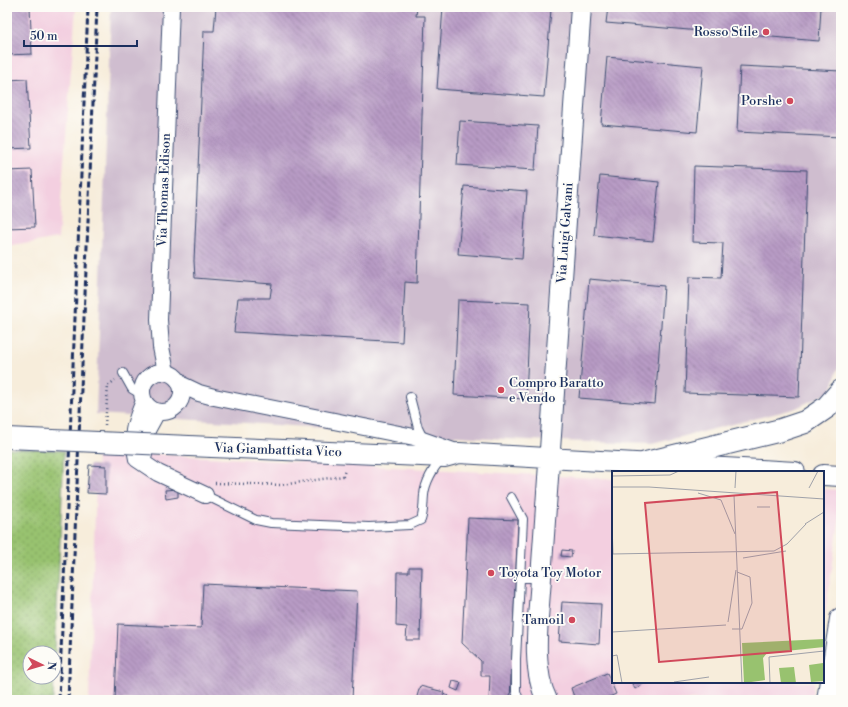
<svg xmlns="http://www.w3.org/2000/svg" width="848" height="707" font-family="'Libre Bodoni',serif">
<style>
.built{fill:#f3cfe0}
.industrial{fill:#cfbdcf}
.grass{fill:url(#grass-dots);stroke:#5a7866}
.building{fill:url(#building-back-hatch)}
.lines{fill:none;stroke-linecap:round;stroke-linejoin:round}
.service-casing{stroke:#3c4c71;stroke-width:10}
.minor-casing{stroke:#3c4c71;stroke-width:18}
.tertiary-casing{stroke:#3c4c71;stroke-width:22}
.primary-casing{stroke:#3c4c71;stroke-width:24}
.path{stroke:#3c4c71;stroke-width:2.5;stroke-dasharray:1 3;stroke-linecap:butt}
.service{stroke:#fff;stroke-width:8}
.minor{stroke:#fff;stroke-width:16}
.tertiary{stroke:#fff;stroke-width:20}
.primary{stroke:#fff;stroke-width:22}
.rail{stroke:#1b2f5e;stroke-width:3;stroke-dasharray:6 3;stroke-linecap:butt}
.tertiary-bridge-casing{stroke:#3c4c71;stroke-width:22;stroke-linecap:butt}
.tertiary-bridge{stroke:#fff;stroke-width:20}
.poi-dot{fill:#d1495b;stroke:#fdfcf7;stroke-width:1.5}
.labels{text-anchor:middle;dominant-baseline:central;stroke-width:3.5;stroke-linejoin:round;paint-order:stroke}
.poi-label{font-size:13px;fill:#1b2f5e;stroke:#fdfcf7;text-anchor:end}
.street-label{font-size:13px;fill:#1b2f5e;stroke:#fdfcf7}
.inset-road{fill:none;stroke:#9fa1a9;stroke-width:1}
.view{fill:#d1495b;fill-opacity:0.15;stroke:#d1495b;stroke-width:2}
.inset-edge{fill:none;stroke:#1b2f5e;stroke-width:2}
</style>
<defs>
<pattern id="grass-dots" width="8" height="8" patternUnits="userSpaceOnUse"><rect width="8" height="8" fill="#98c26f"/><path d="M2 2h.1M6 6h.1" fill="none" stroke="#7b9e5e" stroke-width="1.8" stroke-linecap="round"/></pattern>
<pattern id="building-back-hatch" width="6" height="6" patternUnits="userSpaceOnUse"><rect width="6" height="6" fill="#b89bc5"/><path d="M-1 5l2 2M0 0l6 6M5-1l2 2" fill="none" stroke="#957fa3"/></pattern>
</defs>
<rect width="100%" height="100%" fill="#fdfcf7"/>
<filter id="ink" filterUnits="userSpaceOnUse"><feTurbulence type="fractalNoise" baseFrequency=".025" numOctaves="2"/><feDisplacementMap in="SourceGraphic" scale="8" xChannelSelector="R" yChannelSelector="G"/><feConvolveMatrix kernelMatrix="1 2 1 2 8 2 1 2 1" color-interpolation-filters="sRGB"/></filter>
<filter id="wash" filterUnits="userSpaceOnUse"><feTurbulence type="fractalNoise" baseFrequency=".012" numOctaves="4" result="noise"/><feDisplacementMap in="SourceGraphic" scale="16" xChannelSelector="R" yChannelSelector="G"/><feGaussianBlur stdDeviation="0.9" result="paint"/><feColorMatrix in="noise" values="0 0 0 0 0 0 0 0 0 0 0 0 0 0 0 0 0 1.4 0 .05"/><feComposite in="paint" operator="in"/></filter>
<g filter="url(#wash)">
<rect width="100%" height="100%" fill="#f7eddb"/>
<!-- built -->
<path class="built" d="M7 7H76L58 238 7 247Z
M97 451 613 479V682H814L811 700H89Z
M823 489 841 490V510L823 626Z"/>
<!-- industrial -->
<path class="industrial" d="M111 7H841V359L831 391 794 409 652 444 526 440 96 414Z"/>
<!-- grass -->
<path class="grass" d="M7 449 64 451 54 677V653H30V677H54L53 700H7Z"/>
<g id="blocks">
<!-- building -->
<path class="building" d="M7 7H30L32 54 7 55Z
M216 7H417L416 16H425L417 283 405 282 402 342 234 332 238 298H270L272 284 195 278 194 261 204 31H214Z
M443 7H527L551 9 544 97 437 89Z
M608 7H821L819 41 606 23Z
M607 57 703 66 697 132 601 124Z
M740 66 841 71V137L737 132Z
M27 79 31 148 7 149V80Z
M460 121 538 126 535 170 457 165Z
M694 166 807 170 799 397 685 393 689 277 721 278 723 243 692 242Z
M32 170 35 227 7 228V171Z
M600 176 659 182 653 241 594 235Z
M464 186 527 191 522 259 458 254Z
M589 279 664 286 655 404 579 398Z
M458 300 530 303 526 399 454 395Z
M89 465 106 466V494L87 493Z
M178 489V497L166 499 165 490Z
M468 518 518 520 510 700H489L490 676H481V661L462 643Z
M562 550 572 551 571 557 561 556Z
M409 567H422L420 640H406L407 627 396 626 397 572H409Z
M203 584 357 591 352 700H115L118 624 201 628Z
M562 602 601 604 599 644 559 641Z
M607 673 616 694 602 700H575L571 688Z
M453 681 461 683 458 691 451 688Z
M635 682H643L644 683 635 689 632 684Z
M420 686 444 692 443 694 449 696 447 700H416Z"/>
</g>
</g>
<g filter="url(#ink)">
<use href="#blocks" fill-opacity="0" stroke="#3c4c71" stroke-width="1"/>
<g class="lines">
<defs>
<path id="service" d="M123 373 132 389 142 395
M410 397 418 428 424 440
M205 495 256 520 271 523 369 527 410 525 421 520C424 511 423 504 424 495 425 483 433 468 442 459
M511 497 523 519 516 659V691L519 700
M519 578H541"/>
<path id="minor" d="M166 372 161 347 159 320 171 7
M142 392a20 20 0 1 1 40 0a20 20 0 1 1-40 0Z
M180 384 199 393 214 397 414 437 459 453
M144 401C133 428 131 431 137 459L158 473 205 495
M144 455 145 434 157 412"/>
<path id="tertiary" d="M212 447 444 457 459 453 795 472
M823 475 841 476
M547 700C530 667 539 615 541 578L581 7"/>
<path id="primary" d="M646 463 781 430 805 422 827 407 841 391
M828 700 841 619"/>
</defs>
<!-- service casing -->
<use href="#service" class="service-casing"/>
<!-- minor casing -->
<use href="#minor" class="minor-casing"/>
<!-- tertiary casing -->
<use href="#tertiary" class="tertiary-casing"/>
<!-- primary casing -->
<use href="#primary" class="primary-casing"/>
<!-- path -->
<path class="path" d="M105 425 108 386 115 380
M215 483 281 485 343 476 345 470"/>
<!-- service -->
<use href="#service" class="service"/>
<!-- minor -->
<use href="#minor" class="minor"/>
<!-- tertiary -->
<use href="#tertiary" class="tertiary"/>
<!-- primary -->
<use href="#primary" class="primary"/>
<!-- rail -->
<path class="rail" d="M59 700 88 7
M68 700 97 7"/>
<defs>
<path id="tertiary-bridge" d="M7 438 212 447"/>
</defs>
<!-- tertiary-bridge casing -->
<use href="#tertiary-bridge" class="tertiary-bridge-casing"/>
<!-- tertiary-bridge -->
<use href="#tertiary-bridge" class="tertiary-bridge"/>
</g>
</g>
<!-- markers -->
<g class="poi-dot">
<circle cx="766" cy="32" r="4"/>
<circle cx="790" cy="101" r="4"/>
<circle cx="501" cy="390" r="4"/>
<circle cx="491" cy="573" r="4"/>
<circle cx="572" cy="620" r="4"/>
</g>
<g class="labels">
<!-- poi labels -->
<g class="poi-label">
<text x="758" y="32">Rosso Stile</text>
<text x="782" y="101">Porshe</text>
<text x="509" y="383" text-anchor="start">Compro Baratto<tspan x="509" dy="15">e Vendo</tspan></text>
<text x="499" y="573" text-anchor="start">Toyota Toy Motor</text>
<text x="564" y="620">Tamoil</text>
</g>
<!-- street labels -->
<g class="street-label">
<text transform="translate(164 190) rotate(-88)">Via Thomas Edison</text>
<text transform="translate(565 233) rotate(-86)">Via Luigi Galvani</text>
<text transform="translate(278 450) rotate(2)">Via Giambattista Vico</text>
</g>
</g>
<!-- overview -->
<g transform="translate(612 471)">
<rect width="212" height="212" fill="#f7eddb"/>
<path d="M212 168V176L155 182 151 187 153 209 132 212 130 172ZM211 192 212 210 199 211 197 194ZM182 196 184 212H169L167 197Z" fill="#98c26f"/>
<path class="inset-road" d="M0 5 58 4 67 0M0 16H37L212 28M123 17 124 0M197 17 206 0M86 22 109 29 123 63M122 24 130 212M145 36H158M0 52 1 83M193 53 212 41M0 83 162 80 175 73 194 53M131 87 174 80M116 151 124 99M120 158H130L140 132 138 106 125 101M0 161 114 154M0 185 5 184 10 212M62 211 97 206M158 212 157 186 212 180"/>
<path class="view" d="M165 21 179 180 47 191 33 32Z"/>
<rect width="212" height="212" class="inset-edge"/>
</g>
<!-- margin -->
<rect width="848" height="707" fill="none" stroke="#fdfcf7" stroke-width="24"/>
<!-- north arrow -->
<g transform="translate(42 665) rotate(95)"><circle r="19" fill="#fdfcf7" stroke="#a3aaba"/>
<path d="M0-3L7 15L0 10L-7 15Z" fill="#d1495b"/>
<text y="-6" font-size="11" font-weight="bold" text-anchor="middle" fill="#1b2f5e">N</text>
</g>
<!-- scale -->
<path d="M24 40v6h113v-6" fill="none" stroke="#1b2f5e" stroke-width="2"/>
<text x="30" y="40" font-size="12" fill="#1b2f5e" stroke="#fdfcf7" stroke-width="3" paint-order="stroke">50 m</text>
</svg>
